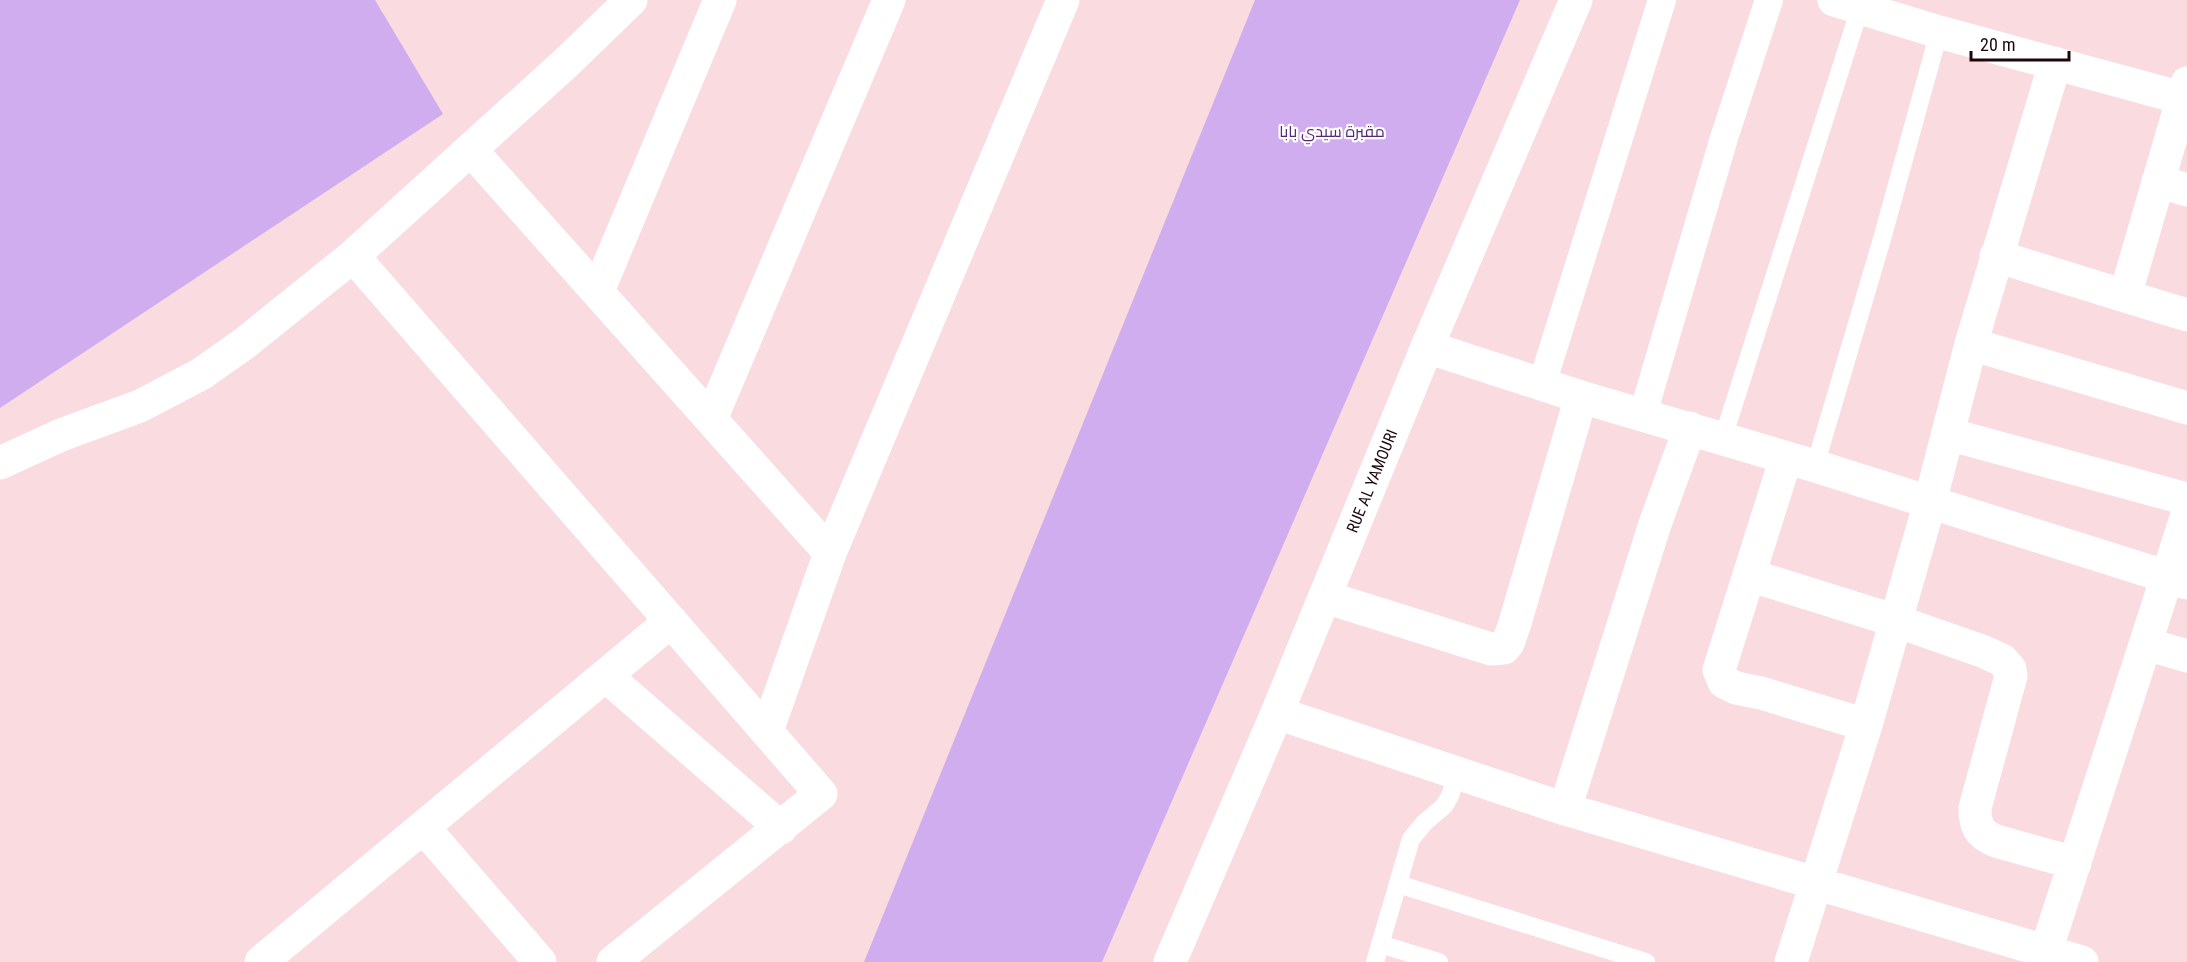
<svg xmlns="http://www.w3.org/2000/svg" width="2187" height="962" font-family="'Roboto Condensed',Cairo,sans-serif">
<style>
.green{fill:#cfadee}
.lines{fill:none;stroke-linecap:round;stroke-linejoin:round}
.service{stroke:#fff;stroke-width:18}
.pedestrian{stroke:#fff;stroke-width:28}
.minor{stroke:#fff;stroke-width:33}
.tertiary{stroke:#fff;stroke-width:33}
.labels{text-anchor:middle;dominant-baseline:central;stroke-width:4.5;stroke-linejoin:round;paint-order:stroke}
.park-label{font-size:16px;fill:#552875;stroke:#fff}
.street-label{font-size:16px;fill:#1e070c;stroke:#fff}
</style>
<rect width="100%" height="100%" fill="#fadce0"/>
<!-- green -->
<path class="green" d="M0 0H375L443 114 0 408Z
M1255 0H1520L1102 962H864Z"/>
<g class="lines">
<!-- service -->
<path class="service" d="M1723 438 1860 8
M1815 466 1882 239 1939 32
M1398 884 1646 962
M1380 944 1439 962
M1375 962 1411 839 1424 823 1444 806 1450 796 1457 773"/>
<!-- pedestrian -->
<path class="pedestrian" d="M1542 384 1662 0
M1643 414 1724 138 1769 0"/>
<!-- minor -->
<path class="minor" d="M1834 0 1939 32 2182 98
M471 150 830 553
M2158 181 2187 190
M353 256 821 794 613 962
M1996 256 2125 296 2187 83
M598 291 720 0
M2125 296 2187 315
M1971 344 2187 408
M1427 347 1581 397 1815 466 2187 583
M711 419 889 0
M1948 434 2187 499
M1786 458 1719 670 1724 682 1736 688 1761 693 1866 725
M0 463 61 435 140 406 201 374 245 343 353 256 568 61 631 0
M1749 575 1896 621 1982 651 2002 660 2010 669 2011 676 1975 808C1975 826 1979 834 1996 841L2075 863
M1325 597 1491 649 1504 648 1508 643 1515 623 1581 397
M2146 644 2187 656
M606 676 781 828
M1277 713 1565 809 2082 962
M767 731 830 553 1063 0
M1565 809 1655 524 1690 428
M424 828 540 962
M2046 951 2187 515
M261 962 671 621
M1791 962 1866 725 1930 502 1971 344 2055 63"/>
<!-- tertiary -->
<path class="tertiary" d="M1170 962 1277 713 1427 347 1576 0"/>
</g>
<g class="labels">
<!-- park labels -->
<g class="park-label">
<text x="1332" y="131">مقبرة سيدي بابا</text>
</g>
<!-- street labels -->
<g class="street-label">
<text transform="translate(1372 481) rotate(-68)">RUE AL YAMOURI</text>
</g>
</g>
<!-- scale -->
<path d="M1971 51v9h98v-9" fill="none" stroke="#1e070c" stroke-width="3"/>
<text x="1980" y="51" font-size="18" fill="#1e070c" stroke="#ffffff" stroke-width="4.5" paint-order="stroke">20 m</text>
</svg>
